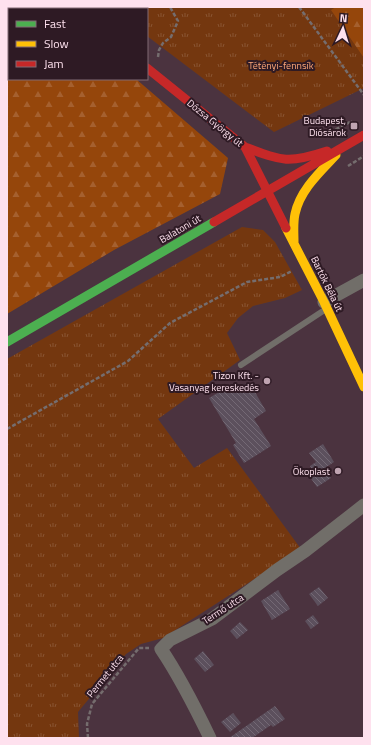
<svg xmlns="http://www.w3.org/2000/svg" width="371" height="745" font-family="'Titillium Web',sans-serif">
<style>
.grass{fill:url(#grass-tufts)}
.forest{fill:url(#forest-firs)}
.building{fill:url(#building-back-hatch)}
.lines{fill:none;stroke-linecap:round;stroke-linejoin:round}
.path{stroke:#756d6e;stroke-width:2.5;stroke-dasharray:4 2;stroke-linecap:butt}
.lane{stroke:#716e69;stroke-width:6}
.street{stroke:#716e69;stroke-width:13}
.fast{stroke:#4caf50;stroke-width:9}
.slow{stroke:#ffc107;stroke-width:9}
.jam{stroke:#c62828;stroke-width:9}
.poi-dot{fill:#bfa4b1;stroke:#2e1a24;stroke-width:1.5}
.labels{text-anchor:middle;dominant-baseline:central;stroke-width:4;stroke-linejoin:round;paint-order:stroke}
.park-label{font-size:10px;fill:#fea879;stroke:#2e1a24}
.poi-label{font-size:10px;fill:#fee1ee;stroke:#2e1a24;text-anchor:end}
.street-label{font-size:10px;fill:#fee1ee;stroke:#2e1a24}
</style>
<defs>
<pattern id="grass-tufts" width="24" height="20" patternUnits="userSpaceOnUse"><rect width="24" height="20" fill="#74370f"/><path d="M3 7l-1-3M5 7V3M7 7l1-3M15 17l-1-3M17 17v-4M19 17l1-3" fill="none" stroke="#895432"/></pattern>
<pattern id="forest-firs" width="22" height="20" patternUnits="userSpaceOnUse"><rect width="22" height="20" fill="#95460b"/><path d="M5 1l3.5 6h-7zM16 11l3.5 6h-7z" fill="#a5602f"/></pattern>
<pattern id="building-back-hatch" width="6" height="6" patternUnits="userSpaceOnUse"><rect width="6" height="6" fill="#5c505d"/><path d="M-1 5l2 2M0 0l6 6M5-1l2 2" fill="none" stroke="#746975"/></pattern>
</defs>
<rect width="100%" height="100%" fill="#4b333f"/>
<!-- grass -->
<path class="grass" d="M109 7H364V88L274 132 147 36V9H112Z
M242 227 263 230 275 242 302 290 285 298 253 306 238 318 227 333 240 360 158 419 194 468 227 448 301 549 163 638 141 644 126 654 78 712 79 738H7V359Z"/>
<!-- forest -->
<path class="forest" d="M7 7H52L55 9H9V79H136L228 158 220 194 114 250 7 314Z
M336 7H364V58L331 10Z"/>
<!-- building -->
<path class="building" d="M249 382 266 411 254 419 271 446 244 463 233 445 236 443 209 398 226 388 229 393Z
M323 444 334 462 325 468 331 478 317 487 310 477 315 474 310 466 316 462 309 453Z
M319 587 328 598 318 606 309 594Z
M278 590 290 609 272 620 261 601Z
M313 615 319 623 311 629 305 621Z
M240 622 248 630 237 639 230 631Z
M203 651 214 665 205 672 194 659Z
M275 706 285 719 273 727 271 725 252 738H229Z
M233 713 241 723 230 732 221 722Z"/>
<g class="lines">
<!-- path -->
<path class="path" d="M299 7 364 95
M158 57 159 50 163 43 171 37 178 21 170 7
M325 135 352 121
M348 166 364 156
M7 429 128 361 170 323 247 282 280 277 292 271
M88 738 87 724 92 704 139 648H149"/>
<!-- lane -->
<path class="lane" d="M241 365 326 309"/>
<!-- street -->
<path class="street" d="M324 302 364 280
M210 738C195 707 180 677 161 649L170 640 212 619 277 570 305 551 364 505"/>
<!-- fast -->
<path class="fast" d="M7 342 214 222"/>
<!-- slow -->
<path class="slow" d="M286 228 324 302 364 387
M294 242C294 233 293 223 295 214 300 190 320 172 336 155"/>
<!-- jam -->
<path class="jam" d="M71 7 73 9
M147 68 245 147 286 228
M245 147C282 161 288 164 327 151
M214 222 364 135"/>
</g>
<!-- markers -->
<g class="poi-dot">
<rect x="350" y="122" width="8" height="8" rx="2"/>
<circle cx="267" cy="381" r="4"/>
<circle cx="338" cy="471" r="4"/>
</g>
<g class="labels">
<!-- park labels -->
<g class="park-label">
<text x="281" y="65">Tétényi-fennsík</text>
</g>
<!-- poi labels -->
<g class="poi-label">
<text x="346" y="120">Budapest,<tspan x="346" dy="12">Diósárok</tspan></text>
<text x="259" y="375">Tizon Kft. -<tspan x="259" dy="12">Vasanyag kereskedés</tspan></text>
<text x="330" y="471">Ökoplast</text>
</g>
<!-- street labels -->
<g class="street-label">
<text transform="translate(215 123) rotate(39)">Dózsa György út</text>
<text transform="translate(180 229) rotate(-30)">Balatoni út</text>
<text transform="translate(327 284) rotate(64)">Bartók Béla út</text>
<text transform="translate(223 609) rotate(-33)">Termő utca</text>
<text transform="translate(105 676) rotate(-51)">Permet utca</text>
</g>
</g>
<!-- border -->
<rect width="371" height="745" fill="none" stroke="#fee1ee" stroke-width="16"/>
<!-- legend -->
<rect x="8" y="8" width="140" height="72" fill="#2e1a24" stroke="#816a75"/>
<rect x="16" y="21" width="20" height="6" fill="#4caf50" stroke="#816a75"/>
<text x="44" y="28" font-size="12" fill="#fee1ee">Fast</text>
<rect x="16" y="41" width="20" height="6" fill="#ffc107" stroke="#816a75"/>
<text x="44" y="48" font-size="12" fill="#fee1ee">Slow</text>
<rect x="16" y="61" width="20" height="6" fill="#c62828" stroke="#816a75"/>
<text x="44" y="68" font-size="12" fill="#fee1ee">Jam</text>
<!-- north arrow -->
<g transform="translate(343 28) rotate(4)" stroke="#2e1a24" stroke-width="3" paint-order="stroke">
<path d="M0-3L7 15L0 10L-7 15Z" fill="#fee1ee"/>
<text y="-6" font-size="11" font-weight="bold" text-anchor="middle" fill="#fee1ee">N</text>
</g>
</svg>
